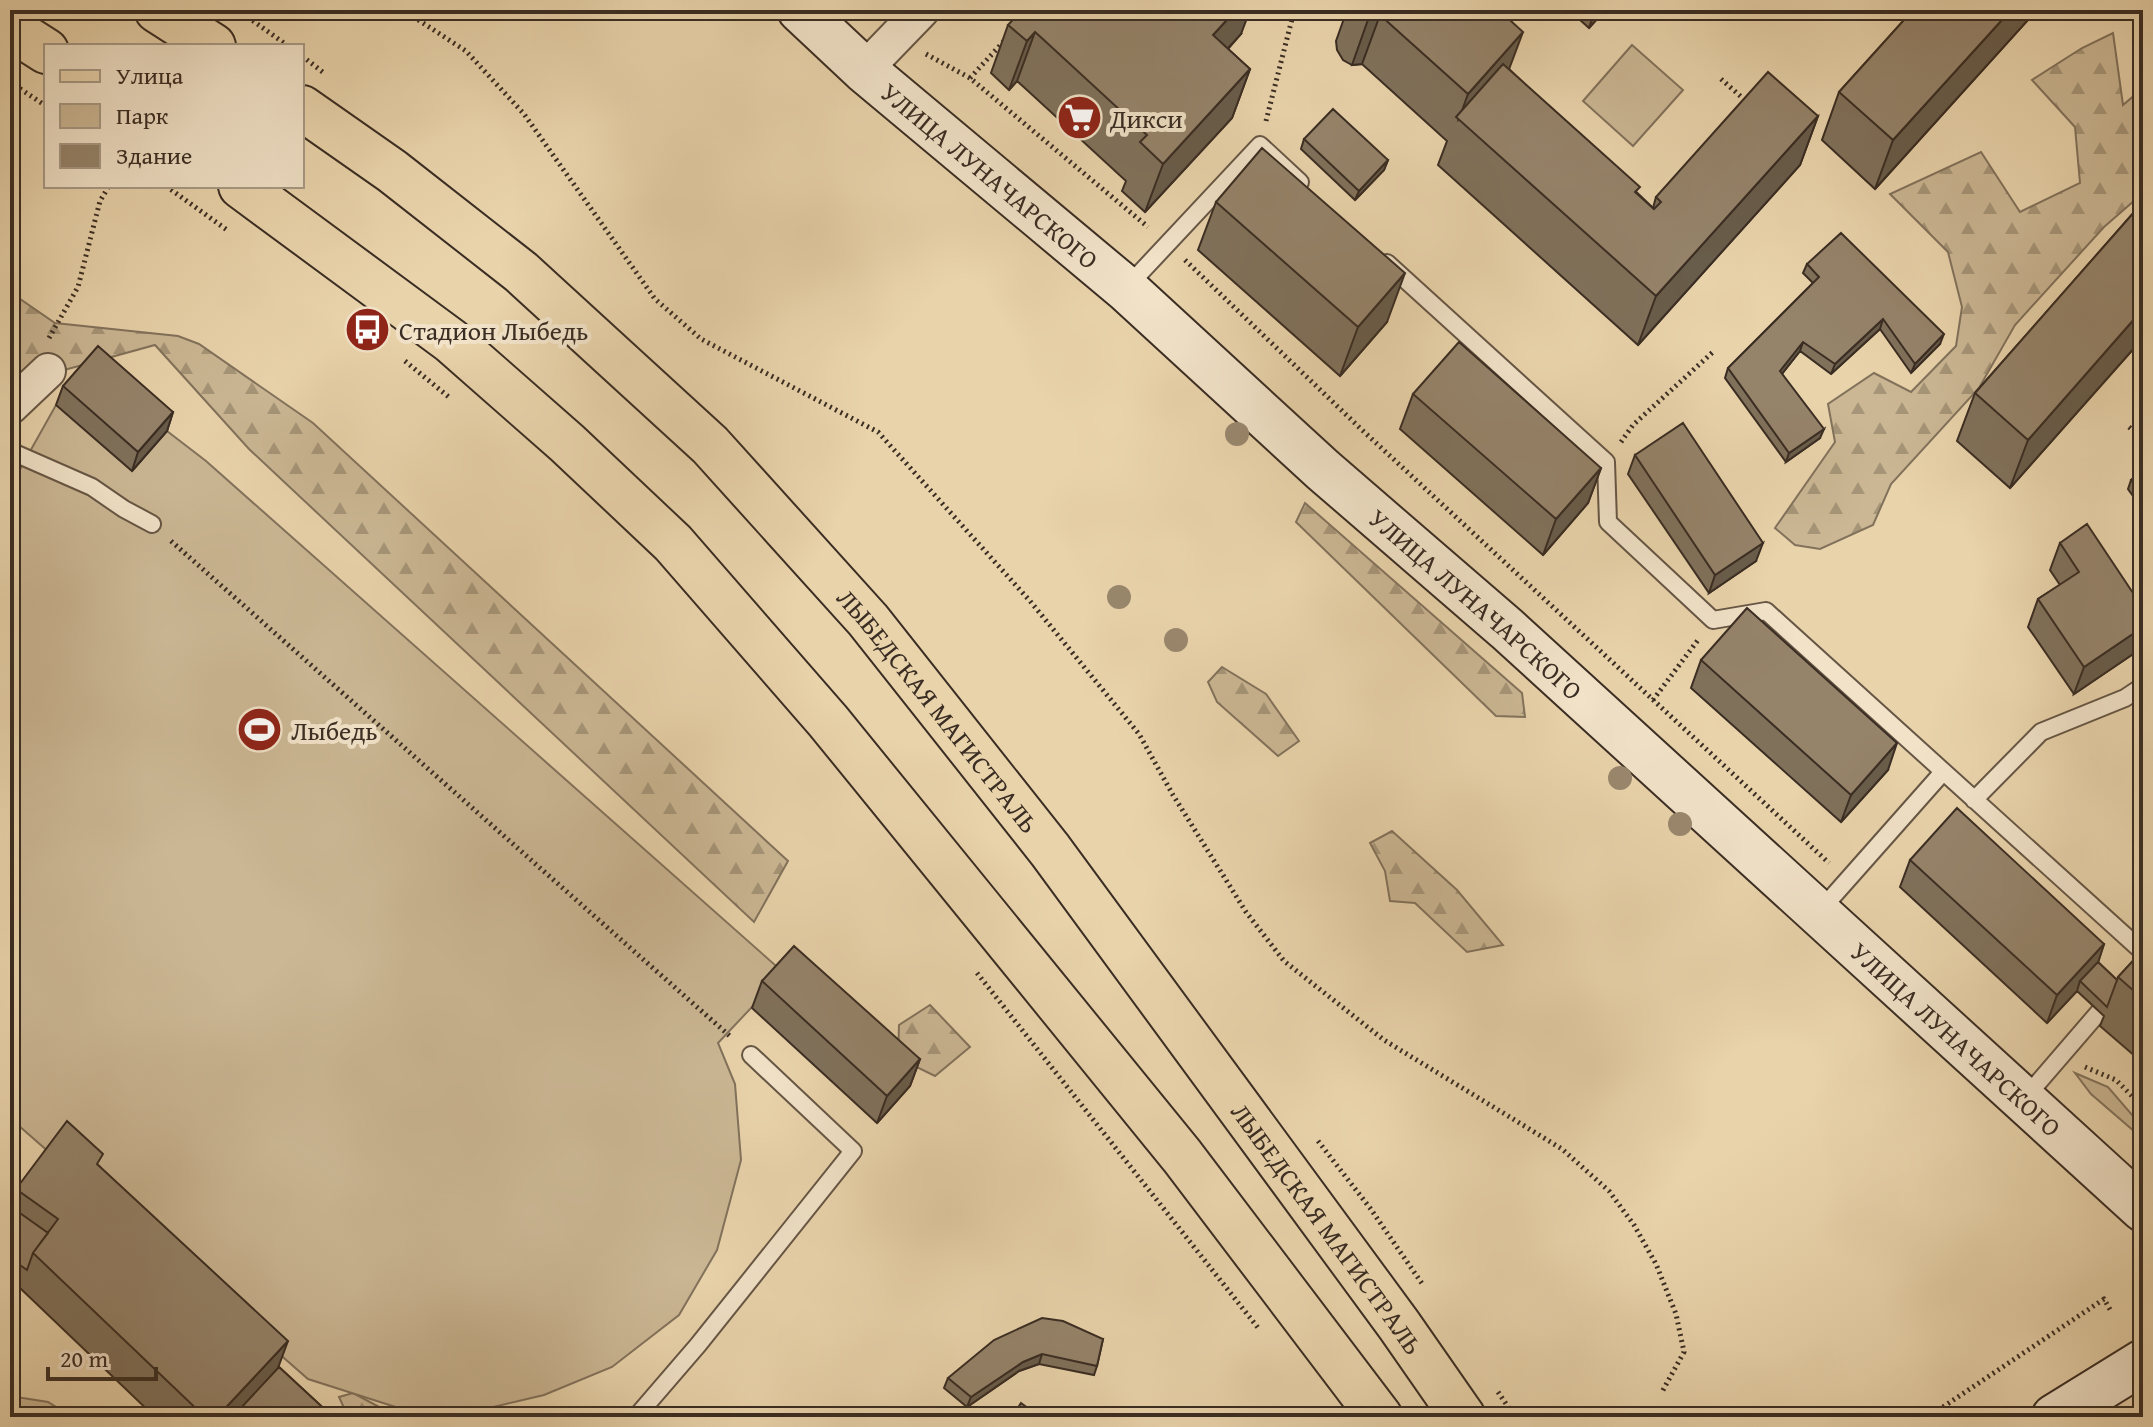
<svg xmlns="http://www.w3.org/2000/svg" width="2153" height="1427" font-family="'Gentium Book Plus',serif">
<style>
.grass{fill:url(#grass-tufts);stroke:#82725c;stroke-width:2}
.forest{fill:url(#forest-firs);stroke:#82725c;stroke-width:2}
.park{fill:#cbb794;stroke:#82725c;stroke-width:2}
.lines{fill:none;stroke-linecap:round;stroke-linejoin:round}
.lane-casing{stroke:#665645;stroke-width:20}
.street-casing{stroke:#665645;stroke-width:38}
.secondary-casing{stroke:#3a2d23;stroke-width:48}
.primary-casing{stroke:#3a2d23;stroke-width:48}
.path{stroke:#3a2d23;stroke-width:5;stroke-dasharray:2 4;stroke-linecap:butt}
.lane{stroke:#f1e2c8;stroke-width:16}
.street{stroke:#f1e2c8;stroke-width:34}
.secondary{stroke:#f1e2c8;stroke-width:44}
.primary{stroke:#e9d3ab;stroke-width:44}
.tree{fill:#99876d}
.wall{fill:#80715b;stroke:#3a2d23;stroke-width:2}
.shaded-wall{fill:#685c4a;stroke:#3a2d23;stroke-width:2}
.building{fill:#95836a;stroke:#3a2d23;stroke-width:2}
.labels{text-anchor:middle;dominant-baseline:central;stroke-width:8;stroke-linejoin:round;paint-order:stroke}
.poi-label{font-size:26px;fill:#3a2d23;stroke:#f1e2c8;text-anchor:start}
.street-label{font-size:26px;fill:#3a2d23;stroke:#f1e2c8}
</style>
<defs>
<pattern id="grass-tufts" width="24" height="20" patternUnits="userSpaceOnUse" patternTransform="scale(2)"><rect width="24" height="20" fill="#cbb794"/><path d="M3 7l-1-3M5 7V3M7 7l1-3M15 17l-1-3M17 17v-4M19 17l1-3" fill="none" stroke="#a69578"/></pattern>
<pattern id="forest-firs" width="22" height="20" patternUnits="userSpaceOnUse" patternTransform="scale(2)"><rect width="22" height="20" fill="#cbb794"/><path d="M5 1l3.5 6h-7zM16 11l3.5 6h-7z" fill="#a69578"/></pattern>
</defs>
<rect width="100%" height="100%" fill="#e9d3ab"/>
<filter id="stains"><feTurbulence type="fractalNoise" baseFrequency=".0025" numOctaves="4"/><feColorMatrix values="0 0 0 0 .2 0 0 0 0 .09 0 0 0 0 .02 0 0 0 .5 -.17"/></filter>
<radialGradient id="worn" r=".72"><stop offset=".6" stop-color="#630" stop-opacity="0"/><stop offset="1" stop-color="#630" stop-opacity=".3"/></radialGradient>
<!-- grass -->
<path class="grass" d="M2075 1073 2108 1087 2140 1124 2135 1132 2091 1094Z"/>
<!-- forest -->
<path class="forest" d="M2113 33 2123 105 2143 88V193L2104 227 2015 325 1979 388 1891 484 1873 525 1820 549 1795 545 1775 528 1835 442 1828 404 1874 373 1911 392 1956 346 1962 307 1948 252 1890 194 1981 152 2020 212 2080 183 2075 127 2032 80 2082 48Z
M10 292 55 323 178 336 199 344 313 423 788 861 754 922 249 449 155 345 10 385Z
M1305 503 1522 693 1525 717 1496 716 1296 522Z
M1222 667 1266 694 1299 741 1278 756 1217 702 1208 682Z
M1392 831 1457 890 1503 945 1467 952 1415 903 1390 901 1385 871 1370 843Z
M930 1005 970 1047 935 1076 898 1058 899 1025Z
M353 1393 398 1417H348L339 1397Z
M10 1396 48 1402 72 1417H10Z"/>
<!-- park -->
<path class="park" d="M1632 45 1683 90 1633 146 1583 101Z
M92 365 167 431 206 461 784 973 718 1043 735 1084 741 1160 717 1250 679 1315 612 1367 544 1395 468 1413 405 1410 308 1379 10 1118V487L56 405Z"/>
<g class="lines">
<defs>
<path id="lane" d="M1387 263 1606 462 1608 522 1713 620 1766 611 2143 952
M1127 287 1260 145 1300 182
M10 451 92 487 124 509 152 524
M1974 800 2041 732 2125 698 2143 686
M1819 912 1943 772
M2024 1099 2099 1012
M636 1417 698 1345 853 1151 751 1055"/>
<path id="street" d="M864 70 922 10
M10 407 48 371"/>
<g id="secondary">
<path id="s1" d="M800 10 864 70 1126 289 1323 470 1507 629 2143 1209"/>
<path d="M2054 1417 2143 1362"/>
</g>
<g id="primary">
<path d="M157 10 213 46"/>
<path d="M10 28 46 51"/>
<path id="s2" d="M302 108 392 171 521 272 710 445 868 620 1050 850 1399 1325 1463 1417"/>
<path d="M241 186 451 341 567 443 673 543 828 721 1182 1156 1380 1417"/>
</g>
</defs>
<!-- lane casing -->
<use href="#lane" class="lane-casing"/>
<!-- street casing -->
<use href="#street" class="street-casing"/>
<!-- secondary casing -->
<use href="#secondary" class="secondary-casing"/>
<!-- primary casing -->
<use href="#primary" class="primary-casing"/>
<!-- path -->
<path class="path" d="M238 10 288 46
M403 10 466 51 524 114 655 299 701 339 878 432 1030 601 1139 734 1173 795 1246 912 1284 961 1384 1040 1562 1149 1609 1191 1634 1225 1656 1264 1676 1314 1684 1352 1662 1392
M926 54 970 78 1148 227
M302 56 324 73
M970 78 1005 40
M1721 79 1747 102
M10 82 46 106
M1266 121 1292 19 1282 10
M166 186 227 230
M1185 260 1361 429 1829 863
M49 338 78 287 100 201 109 186
M405 361 450 398
M2129 427 2143 439
M1621 442 1633 425 1714 351
M171 541 732 1038
M1653 700 1698 640
M977 973 1259 1329
M2085 1067 2116 1080 2143 1107
M1318 1141 1370 1208 1423 1285
M1498 1392 1515 1417
M1928 1417 2104 1299 2112 1313"/>
<!-- lane -->
<use href="#lane" class="lane"/>
<!-- street -->
<use href="#street" class="street"/>
<!-- secondary -->
<use href="#secondary" class="secondary"/>
<!-- primary -->
<use href="#primary" class="primary"/>
</g>
<!-- trees -->
<g class="tree">
<circle cx="1237" cy="434" r="12"/>
<circle cx="1119" cy="597" r="12"/>
<circle cx="1176" cy="640" r="12"/>
<circle cx="1620" cy="778" r="12"/>
<circle cx="1680" cy="824" r="12"/>
</g>
<!-- wall -->
<path class="wall" d="M1347 10H1499L1509 69 1653 208 1656 197 1818 116 1800 165 1638 345 1438 165 1447 141 1362 64 1352 65 1343 60 1337 50 1336 41Z
M1569 10H1605L1589 28Z
M1913 10H2037L1875 189 1822 140 1839 92Z
M1008 25 1241 34 1228 49 1250 69 1232 118 1145 212 1122 191 1126 181 1027 90 1017 81 1009 90 991 73Z
M1304 139 1388 160 1384 170 1355 200 1301 149Z
M1216 202 1387 322 1340 376 1198 250Z
M2143 202V338L2010 488 1957 441 1975 393Z
M1807 264 1940 344 1911 373 1880 329 1831 374 1800 351 1782 374 1820 438 1786 462 1725 378 1728 368 1813 283 1803 273Z
M63 386 173 412 167 431 132 471 56 405Z
M1413 394 1601 468 1588 503 1543 555 1400 429Z
M1635 455 1756 561 1709 593 1628 474Z
M2143 471V510L2128 489 2131 480Z
M2060 543 2143 608 2142 648 2074 694 2028 627 2038 599 2060 585 2050 570Z
M1701 660 1888 770 1841 822 1691 688Z
M1910 860 2104 944 2098 962 2117 980 2118 977 2143 950V1063L2100 1026 2104 1016 2077 991 2047 1023 1900 887Z
M762 981 920 1059 910 1086 877 1123 752 1008Z
M99 1166 279 1367 333 1417H155L20 1288 10 1281V1205L16 1189Z
M1103 1339 1097 1366 1094 1375 1039 1364 1019 1371 967 1407 944 1388 948 1378Z"/>
<!-- shaded-wall -->
<path class="shaded-wall" d="M1236 10H1250L1241 34 1195 84 1213 35Z
M1595 10H1605L1589 28Z
M2011 10H2037L1875 189 1893 140Z
M1380 15 1362 64 1352 65 1369 17Z
M1035 32 1017 81 1009 90 1027 41Z
M1523 32 1505 80 1459 119 1468 94Z
M1250 69 1232 118 1145 212 1163 164Z
M1818 116 1800 165 1638 345 1656 296Z
M1388 160 1384 170 1355 200 1359 191Z
M1405 273 1387 322 1340 376 1358 327Z
M2143 309V338L2010 488 2028 440Z
M1883 319 1880 329 1831 374 1835 364Z
M1944 334 1940 344 1911 373 1915 364Z
M1803 342 1800 351 1777 380 1780 371Z
M173 412 167 431 132 471 138 452Z
M1824 429 1820 438 1786 462 1789 453Z
M1601 468 1588 503 1543 555 1556 519Z
M1763 543 1756 561 1709 593 1715 575Z
M2143 627 2142 648 2074 694 2084 667Z
M1897 743 1888 770 1841 822 1851 795Z
M2104 944 2095 972 2080 981 2077 991 2047 1023 2057 995Z
M920 1059 910 1086 877 1123 887 1096Z
M288 1341 275 1376 239 1410 236 1417H217Z
M1042 1354 1039 1364 1019 1371 967 1407 971 1397 1023 1362Z"/>
<!-- building -->
<path class="building" d="M1022 10H1236L1213 35 1250 69 1163 164 1140 142 1147 135 1045 41 1035 32 1027 41 1008 25Z
M1360 10H1499L1523 32 1468 94 1380 15 1369 17Z
M1913 10H2011L1893 140 1839 92Z
M1503 64 1640 187 1635 192 1654 209 1661 202 1656 197 1768 72 1818 116 1656 296 1456 117Z
M1333 109 1388 160 1359 191 1304 139Z
M1262 148 1405 273 1358 327 1216 202Z
M2143 202V309L2028 440 1975 393Z
M1841 233 1944 334 1915 364 1883 319 1835 364 1803 342 1780 371 1824 429 1789 453 1728 368 1819 277 1807 264Z
M1459 342 1601 468 1556 519 1413 394Z
M98 346 173 412 138 452 63 386Z
M1683 423 1763 543 1715 575 1635 455Z
M2143 471V496L2131 480Z
M2087 524 2143 608V627L2084 667 2038 599 2079 572 2060 543Z
M1747 608 1897 743 1851 795 1701 660Z
M1957 808 2104 944 2057 995 1910 860Z
M794 946 920 1059 887 1096 762 981Z
M2143 950V999L2118 977Z
M2098 962 2117 980 2107 1007 2080 981Z
M67 1121 103 1154 97 1164 288 1341 217 1417H205L33 1253 58 1219 16 1189Z
M10 1206 48 1233 33 1253 27 1270 10 1258Z
M1042 1318 1063 1321 1103 1339 1097 1366 1042 1354 1023 1362 971 1397 948 1378 994 1340Z
M279 1367 333 1417H246L239 1410Z
M1021 1403 1040 1417H1012Z"/>
<!-- icons -->
<defs>
<symbol id="supermarket-disc" viewBox="-11 -11 22 22"><circle r="9.5" fill="#8f2418" stroke="#f1e2c8"/><path d="M-6-5.5h2.5l.6 2H6L4.5 2H-2.5L-4.4-4H-6ZM-1.5 3.2a1.3 1.3 0 1 0 .1 0ZM3 3.2a1.3 1.3 0 1 0 .1 0Z" fill="#fff"/></symbol>
<symbol id="bus-disc" viewBox="-11 -11 22 22"><circle r="9.5" fill="#8f2418" stroke="#f1e2c8"/><path d="M-5-6H5V4H4V6H2V4H-2V6H-4V4H-5ZM-3.5-4V0h7V-4ZM-3.5 1.2v1.5H-2V1.2ZM2 1.2v1.5H3.5V1.2Z" fill="#fff"/></symbol>
<symbol id="stadium-disc" viewBox="-11 -11 22 22"><circle r="9.5" fill="#8f2418" stroke="#f1e2c8"/><path d="M0-5a6.5 5 0 1 0 0 10a6.5 5 0 1 0 0-10ZM-3.5-1.8h7v3.6h-7Z" fill="#fff"/></symbol>
</defs>
<g fill-rule="evenodd">
<use href="#supermarket-disc" x="1054" y="92" width="51" height="51"/>
<use href="#bus-disc" x="342" y="304" width="51" height="51"/>
<use href="#stadium-disc" x="234" y="704" width="51" height="51"/>
</g>
<g class="labels">
<!-- poi labels -->
<g class="poi-label">
<text x="1110" y="118">Дикси</text>
<text x="399" y="330">Стадион Лыбедь</text>
<text x="291" y="730">Лыбедь</text>
</g>
<!-- street labels -->
<g class="street-label">
<text stroke="none"><textPath href="#s1" startOffset="252">УЛИЦА ЛУНАЧАРСКОГО</textPath></text>
<text stroke="none"><textPath href="#s1" startOffset="900">УЛИЦА ЛУНАЧАРСКОГО</textPath></text>
<text stroke="none"><textPath href="#s2" startOffset="880">ЛЫБЕДСКАЯ МАГИСТРАЛЬ</textPath></text>
<text stroke="none"><textPath href="#s1" startOffset="1548">УЛИЦА ЛУНАЧАРСКОГО</textPath></text>
<text stroke="none"><textPath href="#s2" startOffset="1528">ЛЫБЕДСКАЯ МАГИСТРАЛЬ</textPath></text>
</g>
</g>
<!-- margin -->
<rect width="2153" height="1427" fill="none" stroke="#e9d3ab" stroke-width="40"/>
<rect x="12" y="12" width="2129" height="1403" fill="none" stroke="#3a2d23" stroke-width="4"/>
<rect x="20" y="20" width="2113" height="1387" fill="none" stroke="#3a2d23" stroke-width="2"/>
<!-- legend -->
<rect x="44" y="44" width="260" height="144" fill="#f1e2c8" stroke="#a89a86" stroke-width="2"/>
<rect x="60" y="70" width="40" height="12" fill="#e9d3ab" stroke="#a89a86" stroke-width="2"/>
<text x="116" y="84" font-size="24" fill="#3a2d23">Улица</text>
<rect x="60" y="104" width="40" height="24" fill="#cbb794" stroke="#a89a86" stroke-width="2"/>
<text x="116" y="124" font-size="24" fill="#3a2d23">Парк</text>
<rect x="60" y="144" width="40" height="24" fill="#95836a" stroke="#a89a86" stroke-width="2"/>
<text x="116" y="164" font-size="24" fill="#3a2d23">Здание</text>
<!-- scale -->
<path d="M48 1367v12h108v-12" fill="none" stroke="#3a2d23" stroke-width="4"/>
<text x="60" y="1367" font-size="24" fill="#3a2d23" stroke="#f1e2c8" stroke-width="6" paint-order="stroke">20 m</text>
<rect width="100%" height="100%" filter="url(#stains)"/>
<rect width="100%" height="100%" fill="url(#worn)"/>
</svg>
